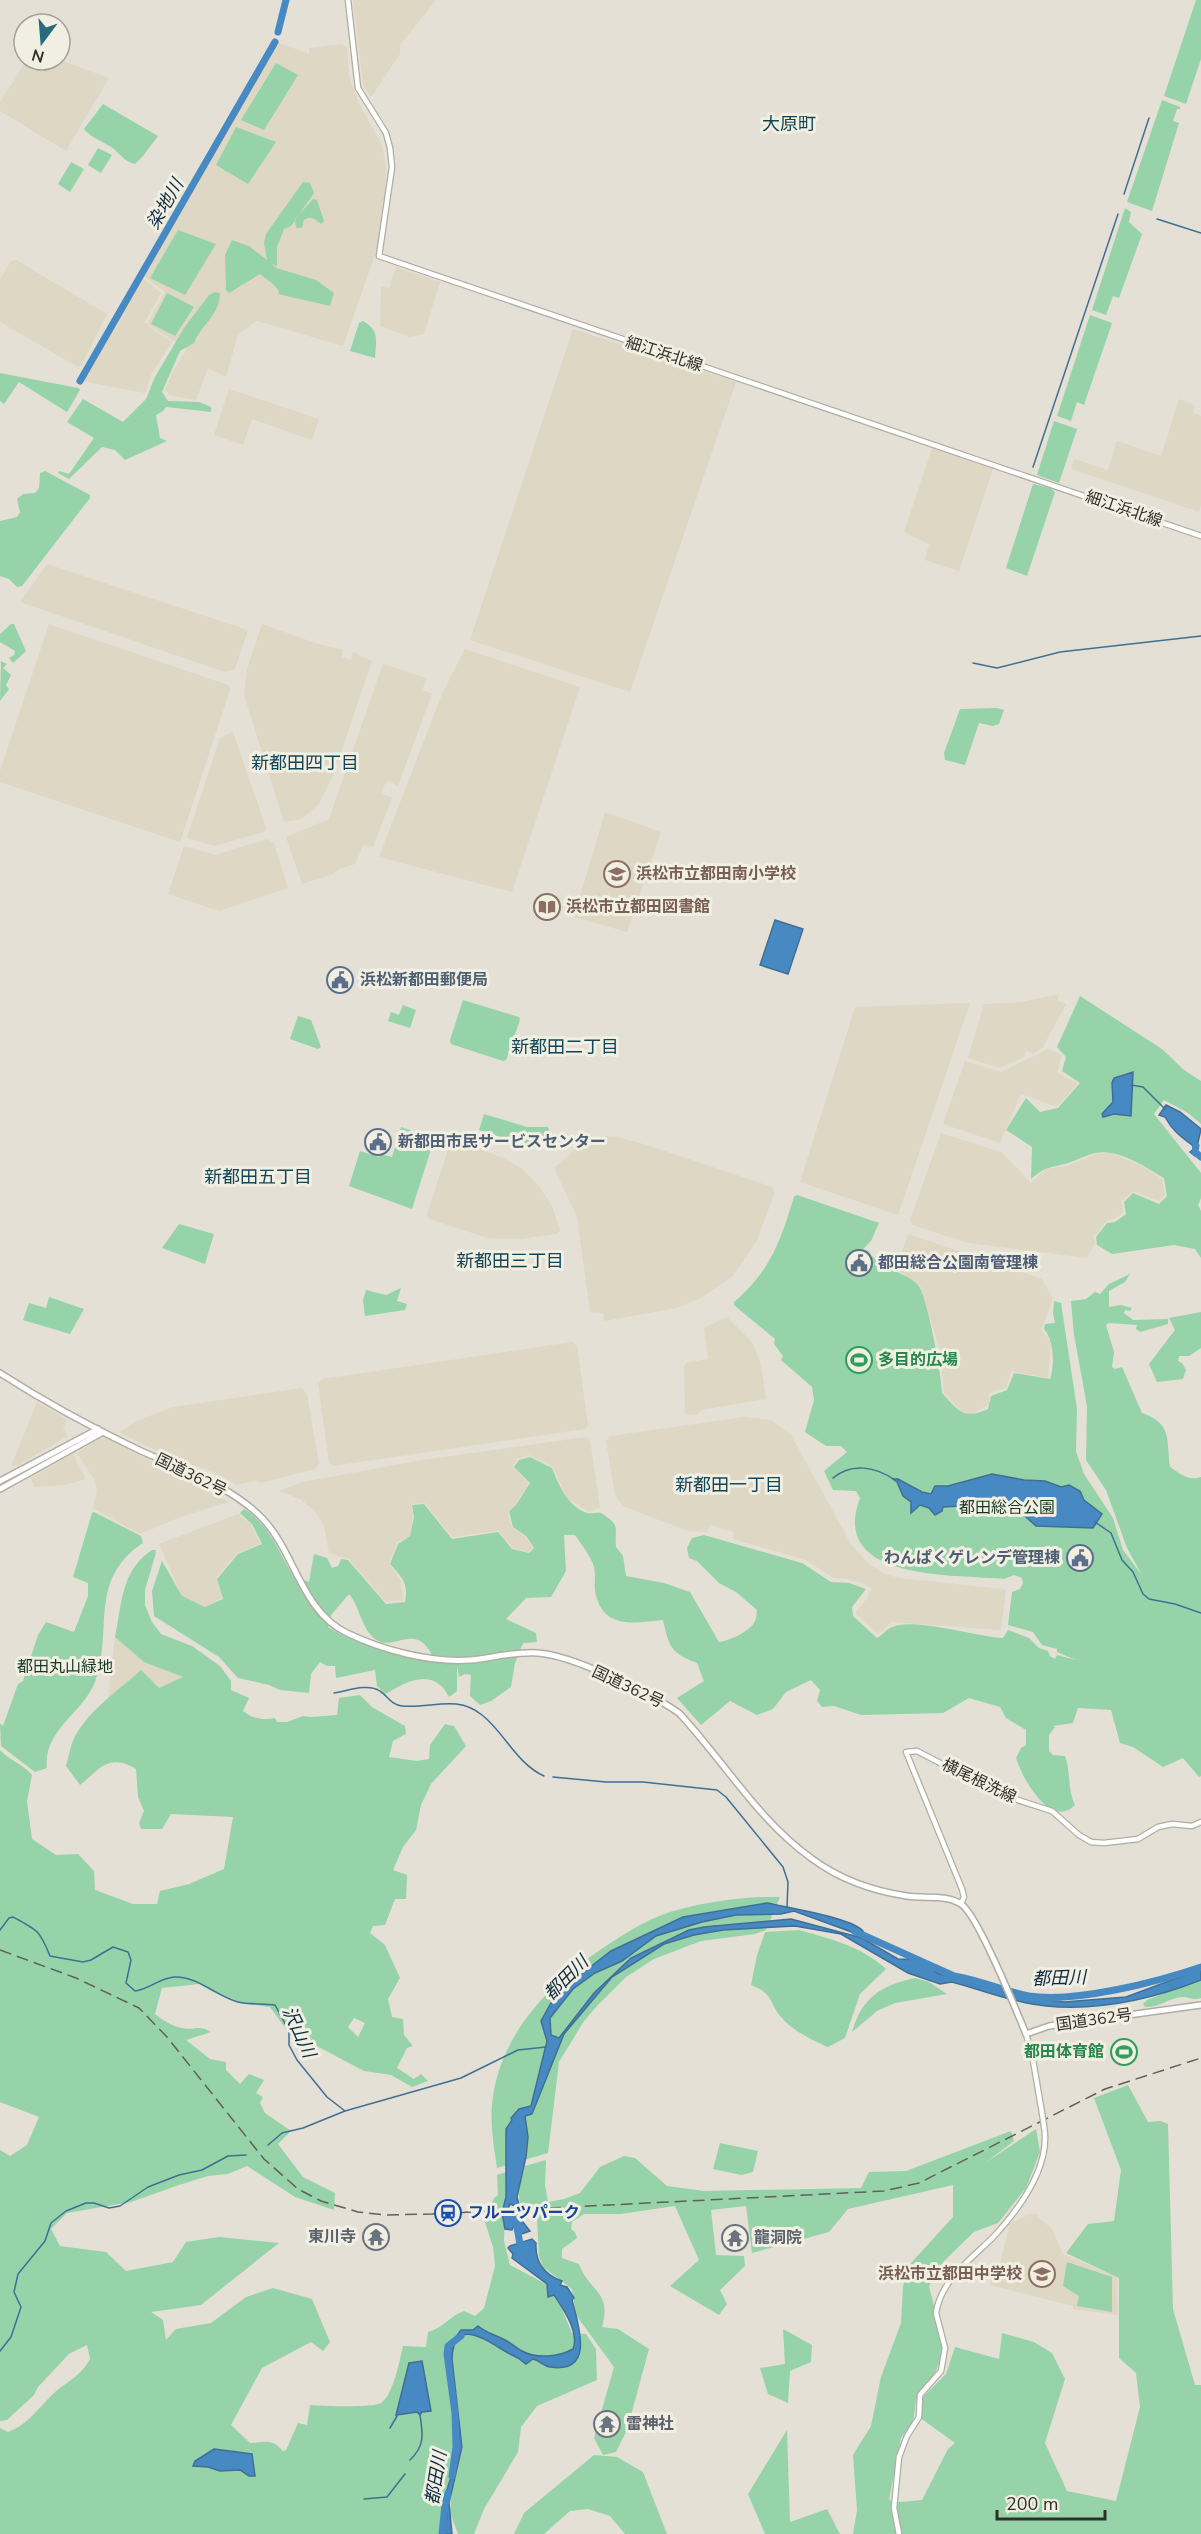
<svg xmlns="http://www.w3.org/2000/svg" width="1201" height="2534" font-family="'Nunito Sans','Noto Sans JP',sans-serif">
<style>
.built{fill:#ddd7c4}
.green{fill:#96d3a9;fill-rule:evenodd}
.water{fill:#478ac3;stroke:#406f95;stroke-width:1.5}
.lines{fill:none;stroke-linecap:round;stroke-linejoin:round}
.stream{stroke:#406f95;stroke-width:1.5}
.river{stroke:#478ac3;stroke-width:7}
.secondary-casing{stroke:#b1ada2;stroke-width:7}
.highway-casing{stroke:#b1ada2;stroke-width:8}
.secondary{stroke:#fff;stroke-width:4.5}
.highway{stroke:#fff;stroke-width:5}
.rail{stroke:#615f59;stroke-width:1.5;stroke-dasharray:12 6;stroke-linecap:butt}
.secondary-bridge-casing{stroke:#b1ada2;stroke-width:7;stroke-linecap:butt}
.secondary-bridge{stroke:#fff;stroke-width:4.5}
.labels{text-anchor:middle;dominant-baseline:central;stroke-width:6;stroke-linejoin:round;paint-order:stroke}
.street-label{font-size:16px;fill:#312f2b;stroke:#f1eee2}
.education-label{font-size:16px;font-weight:bold;fill:#785e54;stroke:#f1eee2;text-anchor:start}
.service-label{font-size:16px;font-weight:bold;fill:#4e5e75;stroke:#f1eee2;text-anchor:start}
.leisure-label{font-size:16px;font-weight:bold;fill:#27864d;stroke:#f1eee2;text-anchor:start}
.park-label{font-size:16px;fill:#153822;stroke:#f1eee2}
.transit-label{font-size:16px;font-weight:bold;fill:#164399;stroke:#f1eee2;text-anchor:start}
.worship-label{font-size:16px;font-weight:bold;fill:#5b616d;stroke:#f1eee2;text-anchor:start}
.neighbourhood-label{font-size:18px;fill:#124657;stroke:#f1eee2}
.water-label{font-size:18px;font-style:italic;fill:#0e2b43;stroke:#f1eee2}
</style>
<rect width="100%" height="100%" fill="#e4e0d5"/>
<!-- built -->
<path class="built" d="M353 0H436L400 45V54L371 97 363 85Z
M277 42 309 54V48L342 44 347 48 349 76 358 101 382 145 386 166 385 195 376 252 343 346 257 321 238 334 226 377 208 368 196 400 169 395 165 390 172 373 187 349 147 324 165 292 143 276Z
M27 60H60L109 78 66 151 0 111V102Z
M16 260 107 314 81 366 78 367 0 322V279L11 261Z
M396 267 440 282 424 334 410 337 380 326 381 286 389 288Z
M141 277 161 293 145 322 148 326 172 342 152 373 145 393 81 381Z
M573 329 736 382 630 692 470 640Z
M229 389 319 419 312 440 252 419 243 445 214 435Z
M1179 399 1195 406 1193 413 1201 416V505L1199 512 1071 469 1074 459 1108 470 1117 441 1161 456Z
M932 448 993 469 959 571 925 560 929 544 904 532Z
M47 564 248 630 235 669 225 672 20 602Z
M49 624 228 685 230 690 180 842 0 782V771Z
M262 624 318 644 343 650 342 657 351 660 353 652 372 661 333 776 319 804 302 819 284 822 244 695 247 669Z
M465 649 580 687 512 892 379 857 442 694Z
M383 664 427 678 422 690 432 694 398 786 387 780 381 793 392 798 373 847 363 845 355 864 341 868 333 874 302 884 286 837 329 819Z
M233 732 266 828 264 832 214 846 187 838 220 738Z
M605 812 661 832 627 932 574 917Z
M267 839 274 843 288 888 219 911 168 894 184 846 216 855Z
M1059 994 1057 1001 1066 1004 1043 1047 1034 1054 1026 1051 1024 1057 999 1068 968 1058 984 1004 1022 1002Z
M970 1003 898 1215 800 1182 855 1007Z
M1048 1049 1062 1055 1057 1073 1078 1083 1057 1107 1021 1094 1000 1143 943 1124 965 1061 1001 1072Z
M941 1133 1001 1152 1031 1183 1046 1169 1067 1166 1096 1154 1111 1153 1142 1166 1162 1179 1165 1194 1159 1201 1133 1191 1121 1201 1123 1212 1116 1218 1107 1221 1093 1237 1095 1243 1087 1258 968 1243 913 1225 910 1220Z
M601 1136 618 1137 647 1145 772 1187 775 1192 757 1240 733 1276 702 1297 677 1308 604 1321 603 1313 590 1312 577 1217 554 1168 583 1143Z
M456 1142 502 1157 521 1168 539 1186 552 1206 560 1230 557 1234 521 1239 488 1238 429 1219 427 1214 450 1144Z
M908 1234 1042 1279 1053 1299 1041 1330 1047 1336 1051 1345 1048 1378 1011 1371 1006 1388 989 1393V1404L967 1417 944 1393 941 1354 920 1285 896 1269Z
M727 1317 752 1342 761 1364 766 1399 701 1410 698 1414 689 1415 685 1413 684 1367 686 1363 708 1359 704 1328Z
M572 1342 577 1346 588 1425 585 1429 333 1466 329 1463 318 1383 322 1379Z
M302 1388 307 1394 319 1464 315 1469 261 1483 255 1481 236 1485 217 1473 169 1457 119 1432 139 1420 173 1407Z
M37 1402 67 1420 63 1428 68 1436 19 1465 11 1466Z
M744 1417 771 1420 791 1435 851 1544 869 1564 885 1574 899 1578 1003 1589 1006 1591 1001 1630 892 1622 878 1634 855 1613 868 1597 871 1588 862 1583 847 1579 833 1578 806 1560 733 1539 734 1532 710 1525 707 1532 689 1531 669 1524 623 1506 615 1495 606 1441 610 1436Z
M586 1437 590 1440 600 1507 589 1512 567 1498 553 1467 529 1455 517 1459 512 1466 529 1483 515 1505 508 1511 509 1519 513 1528 525 1537 533 1548 528 1552 513 1548 498 1531 452 1537 425 1503 411 1504 413 1517 410 1536 397 1543 389 1563 401 1581 403 1600 386 1602 349 1559 329 1553 324 1526 316 1512 300 1499 279 1491 303 1482 422 1460Z
M100 1438H106L229 1502 183 1516 140 1534 93 1508 97 1491 95 1481 77 1453Z
M73 1454 86 1479 65 1485 34 1487 31 1478Z
M238 1514 250 1523 260 1544 237 1553 216 1578 222 1598 205 1607 182 1596 159 1544Z
M115 1637 144 1662 184 1677 159 1688 108 1700Z
M1030 2214H1037L1038 2217 1052 2229 1063 2254 1117 2277 1118 2315 1073 2309V2306L990 2285 996 2263H1000L1010 2223Z"/>
<!-- green -->
<path class="green" d="M1196 0H1201V59L1186 104 1164 96Z
M276 63 298 75 264 130 241 120Z
M1162 100 1180 107V109H1177L1173 121 1179 123 1152 211 1127 202Z
M103 104 158 136 143 156 135 164C124 161 122 156 114 149 103 141 94 140 84 129Z
M236 127 276 142 248 184 216 165Z
M98 148 112 155 101 173 88 165Z
M71 162 84 169 70 192 58 184Z
M303 182 310 183 314 193 291 226 284 229 277 247V266L271 264 276 268 316 280 334 293 330 306 278 294 279 291 273 284 260 274 229 293 226 290 225 255 232 240 249 246 267 260 264 243 266 234Z
M313 199 317 200 324 221 321 224C315 219 311 215 304 220L302 228H296L295 219Z
M1125 208 1131 212 1129 222 1142 234 1119 298 1113 296 1106 315 1092 310Z
M178 230 216 244 185 295 150 278Z
M215 292 220 293C220 315 201 325 194 343L180 351 162 392 168 401 199 402 211 407V412L166 407 163 411 156 415 160 438 167 441 125 460 115 450 102 447 69 479 58 473 59 471 69 474 94 438 67 422 83 399 123 422 146 399 155 377 184 328 209 295Z
M167 293 194 307 175 336 151 324Z
M1090 315 1112 323 1084 405 1077 402 1071 421 1057 416Z
M363 321C380 331 376 340 375 358L350 351 359 323Z
M0 373 78 388 80 390 67 412 19 382 4 404 0 401Z
M1054 421 1077 429 1059 483 1037 475Z
M45 471 90 495V498L22 586 17 587 9 579 0 576V521L17 517 20 512 17 499 23 494 35 493 39 488 40 473Z
M1033 484 1050 488 1055 492 1027 576 1006 568Z
M11 624H14L26 651 13 663 9 658 14 655 15 651 0 642V634Z
M1 661 7 664 3 668 11 675 6 685 9 689 0 701Z
M997 708 1004 710 999 724 993 726 979 723 965 765 945 760 944 753 960 709Z
M1080 996 1162 1049 1184 1070 1201 1081V1124L1188 1113 1164 1100 1154 1114 1201 1173V1198L1198 1205 1201 1211V1258L1195 1249 1174 1245 1112 1254 1097 1245 1096 1237 1107 1223 1115 1222 1126 1214 1124 1202 1133 1193 1159 1204 1167 1196 1164 1178C1145 1167 1118 1148 1095 1153 1086 1155 1077 1160 1068 1163 1048 1169 1048 1165 1031 1179L1032 1147 1006 1130 1026 1098 1040 1112 1058 1108 1080 1083 1062 1071 1066 1057 1057 1047Z
M463 1000 519 1017 520 1020 506 1060 503 1061 451 1044 450 1040Z
M403 1005 416 1010 410 1028 388 1021 391 1012 399 1015Z
M298 1016 311 1020 321 1047 318 1049 290 1039Z
M484 1114 527 1127H548L552 1145H525L479 1130Z
M401 1127 429 1137 433 1143 412 1209 349 1186 360 1151 379 1157 381 1154 392 1157Z
M797 1195 879 1223 871 1241 863 1249 869 1251C878 1270 904 1270 918 1285 927 1295 942 1376 942 1393 959 1411 962 1420 988 1409L991 1396 1007 1390 1014 1373 1050 1379C1055 1366 1054 1340 1044 1329L1045 1324 1055 1323 1053 1314 1054 1301 1061 1303 1077 1409 1076 1451 1084 1474 1113 1518 1123 1550 1142 1575 1127 1548 1106 1490 1086 1460 1087 1406 1074 1335 1071 1301 1086 1299 1095 1292 1100 1294 1109 1284 1130 1274 1125 1282 1109 1291V1307L1121 1305 1132 1308 1130 1311 1125 1310 1124 1313 1133 1320 1168 1319V1324L1140 1332 1136 1329 1137 1325 1109 1323 1106 1325 1114 1352 1112 1367 1115 1369 1122 1367 1142 1413C1173 1424 1166 1439 1170 1467 1180 1474 1188 1481 1201 1477V1776L1199 1777 1183 1758 1163 1767 1133 1747 1120 1743 1111 1710 1078 1708 1073 1723 1053 1726 1055 1727 1049 1735V1751L1053 1755 1065 1756C1071 1772 1067 1788 1075 1805 1051 1830 1022 1778 1016 1758L1021 1748 1026 1745V1730L1006 1718 1000 1707 969 1698 943 1713 861 1715 834 1706 822 1707 817 1701 820 1690 811 1680 786 1692 773 1709 757 1715 730 1701 701 1725 677 1698 704 1681 697 1663C670 1653 669 1646 663 1620 634 1623 602 1630 595 1591 594 1584 596 1575 594 1567 591 1556 581 1544 575 1535H564L566 1571 551 1597 526 1598 506 1619 536 1633 537 1642 523 1643 515 1663 511 1687 491 1701 480 1705 470 1696 471 1675 465 1674 459 1677 457 1665V1691L449 1697C447 1694 444 1687 440 1685 423 1671 401 1685 386 1694L377 1686 375 1670 336 1678 335 1666H327L320 1662 311 1674 309 1693 280 1690 269 1685 238 1678 219 1657 154 1616 152 1591 162 1561 182 1596 205 1607 223 1599 217 1579 238 1554 262 1544 252 1524 240 1513 244 1509C269 1524 279 1552 293 1576L309 1582 314 1554 327 1558 332 1568 338 1566 341 1559 348 1560 386 1604 405 1602C409 1584 402 1577 390 1564L398 1544 410 1536 414 1517 412 1505 424 1504 452 1539 498 1532 512 1549 529 1553 534 1548 526 1536 513 1527 509 1511 516 1505 530 1483 514 1467 519 1460 530 1457 552 1468C558 1484 569 1508 587 1513 591 1514 597 1512 601 1513 622 1526 614 1528 616 1547L623 1556 626 1576 664 1583 690 1592 719 1642C729 1641 751 1631 755 1621 757 1618 756 1614 757 1610L736 1592 719 1583 697 1561 689 1558 687 1548 692 1538 704 1535 802 1563 831 1582 849 1583 866 1589 852 1607 853 1616 877 1638C882 1635 887 1629 892 1627 913 1617 978 1637 1003 1638L1008 1630 1029 1638 1039 1648 1048 1651 1050 1656 1055 1659 1057 1655 1076 1660 1057 1652V1649L1042 1645 1033 1632 1008 1625 1012 1592 1020 1589 1023 1583 1022 1578 1014 1575 1004 1579C955 1574 828 1582 860 1498L856 1491 833 1490 824 1471 847 1452 841 1446H826L805 1432 814 1400 812 1387 781 1360 783 1356 774 1344 775 1339 734 1305V1302C771 1270 780 1242 794 1197ZM349 1594C360 1607 361 1628 375 1639 393 1653 415 1621 432 1655L456 1657 457 1661C413 1654 366 1651 328 1627L331 1615Z
M179 1224 214 1234 205 1264 162 1248Z
M401 1288 397 1301 407 1304 405 1310 365 1316 363 1300 366 1290 386 1295Z
M49 1297 84 1309 70 1334 23 1320 29 1303 46 1308Z
M1201 1312V1348L1189 1356H1179L1178 1361 1182 1363 1186 1370 1183 1379 1157 1382 1149 1364 1175 1330 1169 1318Z
M94 1512 141 1536 143 1543C87 1580 114 1631 95 1682 83 1713 43 1730 47 1768L35 1772 1 1746 0 1723 3 1726 18 1684 23 1681 38 1635 46 1622 74 1632 88 1596V1583L73 1577 92 1513Z
M152 1550H156L155 1556 145 1590V1605L152 1622 161 1634 192 1646 220 1666 231 1681V1690L249 1698 243 1711C253 1719 263 1720 275 1718L277 1722H287L303 1716 311 1717 337 1715 339 1698 360 1695 372 1707 405 1726 406 1734 393 1741 389 1757 417 1761 429 1759 430 1745 445 1724 454 1726 466 1746 431 1784 421 1805 416 1830 403 1847 393 1870 407 1875 406 1899H395L385 1925 373 1926 370 1933 385 1945 400 1978 388 1999 392 2017 403 2019 404 2035 413 2046 407 2048 397 2068 414 2079 421 2074 428 2081 412 2087 391 2075 364 2071 313 2044 292 2037 270 2007C243 2004 222 1999 199 1984L162 1988 155 2014C163 2020 171 2026 182 2028 194 2031 198 2024 211 2032L186 2040 210 2059 226 2062V2070L240 2084 249 2074 264 2080 256 2093 263 2097 260 2103 265 2113 291 2131 278 2144 303 2177 335 2193 334 2210 295 2197 247 2166 228 2174 208 2176 182 2184 131 2202 67 2213 51 2229 60 2246 106 2252 126 2271 173 2262 186 2242 219 2237 279 2243 201 2305 151 2312 163 2320 166 2340 176 2329 211 2323 246 2297 273 2288 312 2299 330 2342 323 2351 311 2342 262 2368 231 2425 250 2443C265 2442 272 2438 283 2451L286 2450 298 2423 307 2425 310 2405C323 2406 372 2408 381 2403 393 2396 400 2359 403 2346L426 2347 428 2332C443 2328 450 2316 464 2311L475 2316 484 2308 495 2266 493 2247 484 2219 494 2198 498 2195 497 2175 506 2172 504 2241 510 2265 546 2284 561 2307 572 2333 586 2334 596 2349 597 2380 537 2406 521 2427 518 2452 484 2509 474 2534H458L450 2513 452 2490 463 2447 452 2358V2349L464 2329 448 2344 446 2365 455 2418V2458L446 2493 441 2534H0V2428L8 2432C28 2425 40 2406 55 2392 68 2381 82 2375 90 2359L87 2345 69 2354 38 2387 34 2395 7 2420 0 2421V2150L10 2156 27 2145 39 2117 0 2102V1750C10 1761 23 1764 32 1775L27 1801 32 1839 56 1855 78 1854 94 1871 95 1890 133 1904H157L160 1891 189 1884 224 1869 233 1817 171 1814 162 1829H141L139 1823 144 1811 138 1797 136 1769C108 1753 100 1769 80 1785L66 1766C68 1758 70 1750 72 1743 84 1713 118 1691 141 1670L159 1688 183 1677 144 1662 115 1637C122 1604 121 1570 152 1550ZM354 2018 365 2023 358 2037 348 2027Z
M758 1897H780L766 1930 755 1934 701 1941 654 1959 626 1977 597 2006 584 2021 559 2062 548 2153 497 2168C494 2147 490 2126 492 2105 498 2037 547 1986 600 1950 625 1933 651 1916 681 1909 706 1902 732 1899 758 1897Z
M799 1930C831 1939 861 1946 886 1969L860 1994 845 2038 828 2047C815 2042 792 2030 783 2019 768 2003 775 1994 751 1985L757 1955 765 1932Z
M915 1978 929 1982 947 1994 895 2003 877 2011 852 2032C862 1997 882 1985 915 1978Z
M1201 1979V1998C1193 2001 1190 1997 1182 1997 1169 1998 1158 2008 1145 2007L1143 2004 1147 2000Z
M1128 2085 1148 2122 1161 2121 1168 2124 1173 2309 1195 2385H1201V2534H853L857 2510 853 2455 871 2426 881 2377 901 2323 903 2286 911 2263 953 2217V2185L848 2209 829 2232 752 2253 746 2206 711 2210 716 2255 744 2256 745 2266 720 2290 727 2304 719 2315 670 2286 699 2260 675 2206 621 2214H584L572 2222 571 2229 575 2232 577 2238 562 2249V2258L579 2264C590 2293 612 2291 602 2327L618 2329 649 2349 627 2430 616 2452 603 2455 594 2438 614 2367 576 2315 572 2289 543 2267 539 2256 537 2219C510 2210 520 2188 525 2166L546 2160 545 2185 548 2202 564 2199 580 2193 600 2167 624 2156 635 2158 667 2186 704 2191 861 2188 869 2172 906 2171 1011 2131 1014 2141 985 2163 1036 2129 1040 2152 1026 2188 998 2223 974 2232 944 2261 929 2286 945 2348 936 2371 916 2399 913 2424 901 2438 889 2500 901 2502 922 2500 948 2449 955 2443 919 2417 923 2397 946 2374 955 2347 999 2359 1002 2333 1034 2342 1052 2353 1065 2379 1045 2443 1067 2491 1116 2501 1140 2407 1136 2373 1119 2358V2278L1066 2253 1088 2224 1114 2221 1121 2170 1094 2098Z
M720 2143 758 2151 753 2172 741 2175 713 2169Z
M1067 2262 1112 2277V2312L1077 2306 1079 2296 1063 2286Z
M783 2329 812 2345 811 2362 790 2371 788 2403 768 2394 760 2368 785 2364Z
M787 2430 790 2522 827 2509 840 2534H765L748 2494Z
M594 2455 617 2457 643 2472 667 2534H625L610 2516 588 2509 570 2511 544 2534H514L524 2513Z"/>
<!-- water -->
<path class="water" d="M775 920 803 929 788 974 760 965Z
M1133 1072 1131 1116 1114 1114 1103 1117 1102 1114 1113 1102 1112 1083 1114 1078Z
M1166 1105 1180 1112 1201 1129 1195 1156 1190 1152 1194 1149 1192 1145C1180 1136 1172 1130 1165 1117L1159 1115Z
M992 1474 1024 1480 1045 1481 1061 1487 1069 1485 1080 1491 1084 1500 1102 1514 1093 1528 1036 1526 1007 1500 997 1503 994 1508H962L960 1506 943 1507 942 1511 935 1515 929 1508 920 1505 911 1513V1502L903 1496 897 1482 893 1479H898L922 1492 931 1494 935 1486H948Z
M767 1903C786 1907 852 1918 863 1931L860 1935 794 1911 781 1914 736 1915 702 1922 656 1936 622 1961 595 1973 573 1989 550 2018 551 2035 559 2038 594 1993 631 1958 689 1930 704 1927 791 1919 862 1938 898 1959 924 1960 937 1973 1018 1996 1064 2002 1126 1997 1201 1969V1980C1153 1999 1099 2011 1046 2006 1015 2003 982 1990 952 1982L940 1984 908 1973 841 1934 795 1926 723 1930 694 1935 664 1944 612 1977 564 2034 532 2114 525 2116 528 2137 526 2157 517 2197 519 2205 515 2206 510 2204 507 2212 509 2214 516 2213 530 2231 521 2234 514 2225 512 2230 505 2229 502 2213 506 2197V2129L512 2120 511 2118 519 2109 531 2106 547 2041 541 2021 551 2003 576 1978 611 1951 683 1917Z
M532 2239 536 2243C535 2261 543 2274 562 2281L560 2285 567 2287 574 2298 572 2300C578 2324 596 2374 550 2367 543 2366 541 2361 533 2359L526 2364 518 2358C497 2350 454 2308 452 2359L462 2447 449 2503 452 2534H444L447 2518 446 2493 456 2461 459 2435 448 2357 455 2338 461 2330H473L478 2326C487 2333 493 2334 503 2339 510 2342 516 2348 522 2351 536 2359 559 2357 573 2349 580 2332 562 2307 554 2295L548 2297 547 2284 512 2258 513 2254 508 2248 510 2246Z
M422 2361 431 2411 422 2412 420 2415 417 2412 396 2415 409 2363Z
M214 2449 252 2454 255 2476H249L240 2470 220 2471 208 2467 193 2466 195 2461Z"/>
<g class="lines">
<!-- stream -->
<path class="stream" d="M1124 194 1149 118
M1157 219 1201 233
M1033 467 1118 214
M973 663 997 668 1060 652 1201 636
M1131 1085 1143 1087 1165 1109
M833 1478C852 1462 876 1467 895 1480
M1095 1522 1111 1533 1122 1560 1133 1572 1143 1594 1149 1599 1175 1604 1201 1613
M334 1693C347 1691 368 1683 380 1691 388 1696 391 1705 402 1706 431 1709 456 1694 482 1715 504 1732 517 1764 544 1776
M553 1777 606 1782H643L717 1790 726 1797 783 1867 788 1882 787 1907
M0 1930 9 1918 13 1917C38 1930 40 1931 50 1956L83 1962 91 1960 113 1947 128 1952 131 1960 126 1983 135 1991C149 1989 160 1978 174 1977 198 1976 216 1996 238 2002 250 2005 263 2003 275 2005L289 2031V2045L297 2060 327 2097 345 2111
M268 2145 282 2133 303 2128 345 2111 461 2078 518 2050 546 2047
M0 2351 11 2337 21 2307 14 2292 18 2274 45 2241 51 2223 66 2211 86 2203H94L109 2208 120 2206 148 2187 179 2175 202 2170 228 2156 246 2155
M390 2428 397 2416
M410 2460C425 2446 423 2434 420 2415
M364 2499 387 2497 405 2474"/>
<!-- river -->
<path class="river" d="M278 32 286 0
M80 381 275 42
M1196 1146 1195 1152 1201 1157
M854 1931 954 1976C980 1980 1003 1991 1029 1996 1076 2003 1157 1982 1201 1967
M516 2222 520 2244 524 2251
M452 2476 456 2447 455 2413 447 2354 448 2346 461 2336
M442 2534 445 2505 448 2493"/>
<defs>
<path id="secondary" d="M348 0 358 88 386 133 390 148 392 167 379 256 1201 536
M961 1904 964 1897 962 1889 906 1752 917 1751 1002 1795 1052 1811 1079 1835 1091 1842 1104 1843 1138 1839 1158 1827 1172 1824 1192 1826 1201 1822
M1026 2034 1032 2054 1042 2113
M899 2534 894 2508 899 2457 907 2436 919 2417 920 2395 941 2371 945 2348 936 2313C941 2278 975 2257 997 2233 1022 2205 1051 2165 1044 2126"/>
<path id="highway" d="M0 1373C45 1402 91 1427 139 1450 180 1469 230 1485 262 1518 295 1552 301 1611 347 1633 382 1650 431 1663 470 1660 492 1658 516 1651 538 1653 572 1655 650 1693 679 1713 723 1760 758 1820 811 1858 839 1879 873 1891 907 1896 924 1899 946 1894 961 1904 977 1914 1017 2012 1026 2034L1049 2026 1201 2005
M0 1481 98 1429
M0 1489 103 1432"/>
</defs>
<!-- secondary casing -->
<use href="#secondary" class="secondary-casing"/>
<!-- highway casing -->
<use href="#highway" class="highway-casing"/>
<!-- secondary -->
<use href="#secondary" class="secondary"/>
<!-- highway -->
<use href="#highway" class="highway"/>
<!-- rail -->
<path class="rail" d="M0 1950 76 1978 139 2008 167 2037 264 2159 298 2189 321 2201 358 2212 385 2215 432 2214 884 2191 919 2183 1105 2089 1201 2058"/>
<defs>
<path id="secondary-bridge" d="M1042 2113 1044 2126"/>
</defs>
<!-- secondary-bridge casing -->
<use href="#secondary-bridge" class="secondary-bridge-casing"/>
<!-- secondary-bridge -->
<use href="#secondary-bridge" class="secondary-bridge"/>
</g>
<!-- icons -->
<defs>
<symbol id="school-ring" viewBox="-11 -11 22 22"><circle r="9.5" fill="#f1eee2" stroke="#8d6e63" stroke-width="1.5"/><path d="M0-5L7-2L0 1L-7-2ZM-4 1L0 2.5L4 1V4Q0 6-4 4Z" fill="#8d6e63"/></symbol>
<symbol id="library-ring" viewBox="-11 -11 22 22"><circle r="9.5" fill="#f1eee2" stroke="#8d6e63" stroke-width="1.5"/><path d="M-6-4Q-3-5.5-.7-3.5V5Q-3 3-6 4ZM6-4Q3-5.5 .7-3.5V5Q3 3 6 4Z" fill="#8d6e63"/></symbol>
<symbol id="civic-ring" viewBox="-11 -11 22 22"><circle r="9.5" fill="#f1eee2" stroke="#5c6f8a" stroke-width="1.5"/><path d="M-.6-6.5H3V-4.5H.6V-3L4-1V1h2V6H-6V1h2V-1L-.6-3ZM-1.2 2.5V6h2.4V2.5Z" fill="#5c6f8a"/></symbol>
<symbol id="stadium-ring" viewBox="-11 -11 22 22"><circle r="9.5" fill="#f1eee2" stroke="#2e9e5b" stroke-width="1.5"/><path d="M0-5a6.5 5 0 1 0 0 10a6.5 5 0 1 0 0-10ZM-3.5-1.8h7v3.6h-7Z" fill="#2e9e5b"/></symbol>
<symbol id="station-ring" viewBox="-11 -11 22 22"><circle r="9.5" fill="#f1eee2" stroke="#1a4fb4" stroke-width="1.5"/><path d="M-3-6H3Q5-6 5-4V2Q5 4 3 4L4.5 6H3L1.5 4h-3L-3 6H-4.5L-3 4Q-5 4-5 2V-4Q-5-6-3-6ZM-3.5-4v3h7v-3ZM-3.5 1v1.5H-2V1ZM2 1v1.5H3.5V1Z" fill="#1a4fb4"/></symbol>
<symbol id="temple-ring" viewBox="-11 -11 22 22"><circle r="9.5" fill="#f1eee2" stroke="#6b7280" stroke-width="1.5"/><path d="M0-6L5-2H3V0L6.5 2.5H4V6H1.5V3h-3V6H-4V2.5H-6.5L-3 0V-2H-5Z" fill="#6b7280"/></symbol>
</defs>
<g fill-rule="evenodd">
<use href="#school-ring" x="602" y="859" width="30" height="30"/>
<use href="#library-ring" x="532" y="892" width="30" height="30"/>
<use href="#civic-ring" x="325" y="965" width="30" height="30"/>
<use href="#civic-ring" x="363" y="1127" width="30" height="30"/>
<use href="#civic-ring" x="844" y="1248" width="30" height="30"/>
<use href="#stadium-ring" x="844" y="1345" width="30" height="30"/>
<use href="#civic-ring" x="1065" y="1543" width="30" height="30"/>
<use href="#stadium-ring" x="1109" y="2037" width="30" height="30"/>
<use href="#station-ring" x="433" y="2198" width="30" height="30"/>
<use href="#temple-ring" x="361" y="2222" width="30" height="30"/>
<use href="#temple-ring" x="720" y="2223" width="30" height="30"/>
<use href="#school-ring" x="1027" y="2259" width="30" height="30"/>
<use href="#temple-ring" x="592" y="2409" width="30" height="30"/>
</g>
<g class="labels">
<!-- street labels -->
<g class="street-label">
<text transform="translate(664 354) rotate(18)">細江浜北線</text>
<text transform="translate(1124 509) rotate(19)">細江浜北線</text>
<text transform="translate(191 1475) rotate(26)">国道362号</text>
<text transform="translate(628 1687) rotate(25)">国道362号</text>
<text transform="translate(979 1781) rotate(26)">横尾根洗線</text>
<text transform="translate(1094 2020) rotate(-8)">国道362号</text>
</g>
<!-- education labels -->
<g class="education-label">
<text x="636" y="874">浜松市立都田南小学校</text>
<text x="566" y="907">浜松市立都田図書館</text>
<text x="1022" y="2274" text-anchor="end">浜松市立都田中学校</text>
</g>
<!-- service labels -->
<g class="service-label">
<text x="360" y="980">浜松新都田郵便局</text>
<text x="398" y="1142">新都田市民サービスセンター</text>
<text x="878" y="1263">都田総合公園南管理棟</text>
<text x="1060" y="1558" text-anchor="end">わんぱくゲレンデ管理棟</text>
</g>
<!-- leisure labels -->
<g class="leisure-label">
<text x="878" y="1360">多目的広場</text>
<text x="1104" y="2052" text-anchor="end">都田体育館</text>
</g>
<!-- park labels -->
<g class="park-label">
<text x="1007" y="1508">都田総合公園</text>
<text x="65" y="1667">都田丸山緑地</text>
</g>
<!-- transit labels -->
<g class="transit-label">
<text x="468" y="2213">フルーツパーク</text>
</g>
<!-- worship labels -->
<g class="worship-label">
<text x="356" y="2237" text-anchor="end">東川寺</text>
<text x="754" y="2238">龍洞院</text>
<text x="626" y="2424">雷神社</text>
</g>
<!-- neighbourhood labels -->
<g class="neighbourhood-label">
<text x="789" y="124">大原町</text>
<text x="305" y="763">新都田四丁目</text>
<text x="565" y="1047">新都田二丁目</text>
<text x="258" y="1177">新都田五丁目</text>
<text x="510" y="1261">新都田三丁目</text>
<text x="729" y="1485">新都田一丁目</text>
</g>
<!-- water labels -->
<g class="water-label">
<text transform="translate(165 204) rotate(-60)">染地川</text>
<text transform="translate(566 1978) rotate(-45)">都田川</text>
<text transform="translate(1059 1978) rotate(-2)">都田川</text>
<text transform="translate(299 2032) rotate(65)">沢山川</text>
<text transform="translate(436 2478) rotate(-81)">都田川</text>
</g>
</g>
<!-- north arrow -->
<g transform="translate(42 42) rotate(196)"><circle r="28" fill="#f1eee2" stroke="#a4a299" stroke-width="1.5"/>
<path d="M0-4.5L10 22L0 15L-10 22Z" fill="#2a6a7f"/>
<text y="-9" font-size="16" font-weight="bold" text-anchor="middle" fill="#312f2b">N</text>
</g>
<!-- scale -->
<path d="M997 2510v9h108v-9" fill="none" stroke="#312f2b" stroke-width="3"/>
<text x="1006" y="2510" font-size="18" fill="#312f2b" stroke="#f1eee2" stroke-width="4.5" paint-order="stroke">200 m</text>
</svg>
